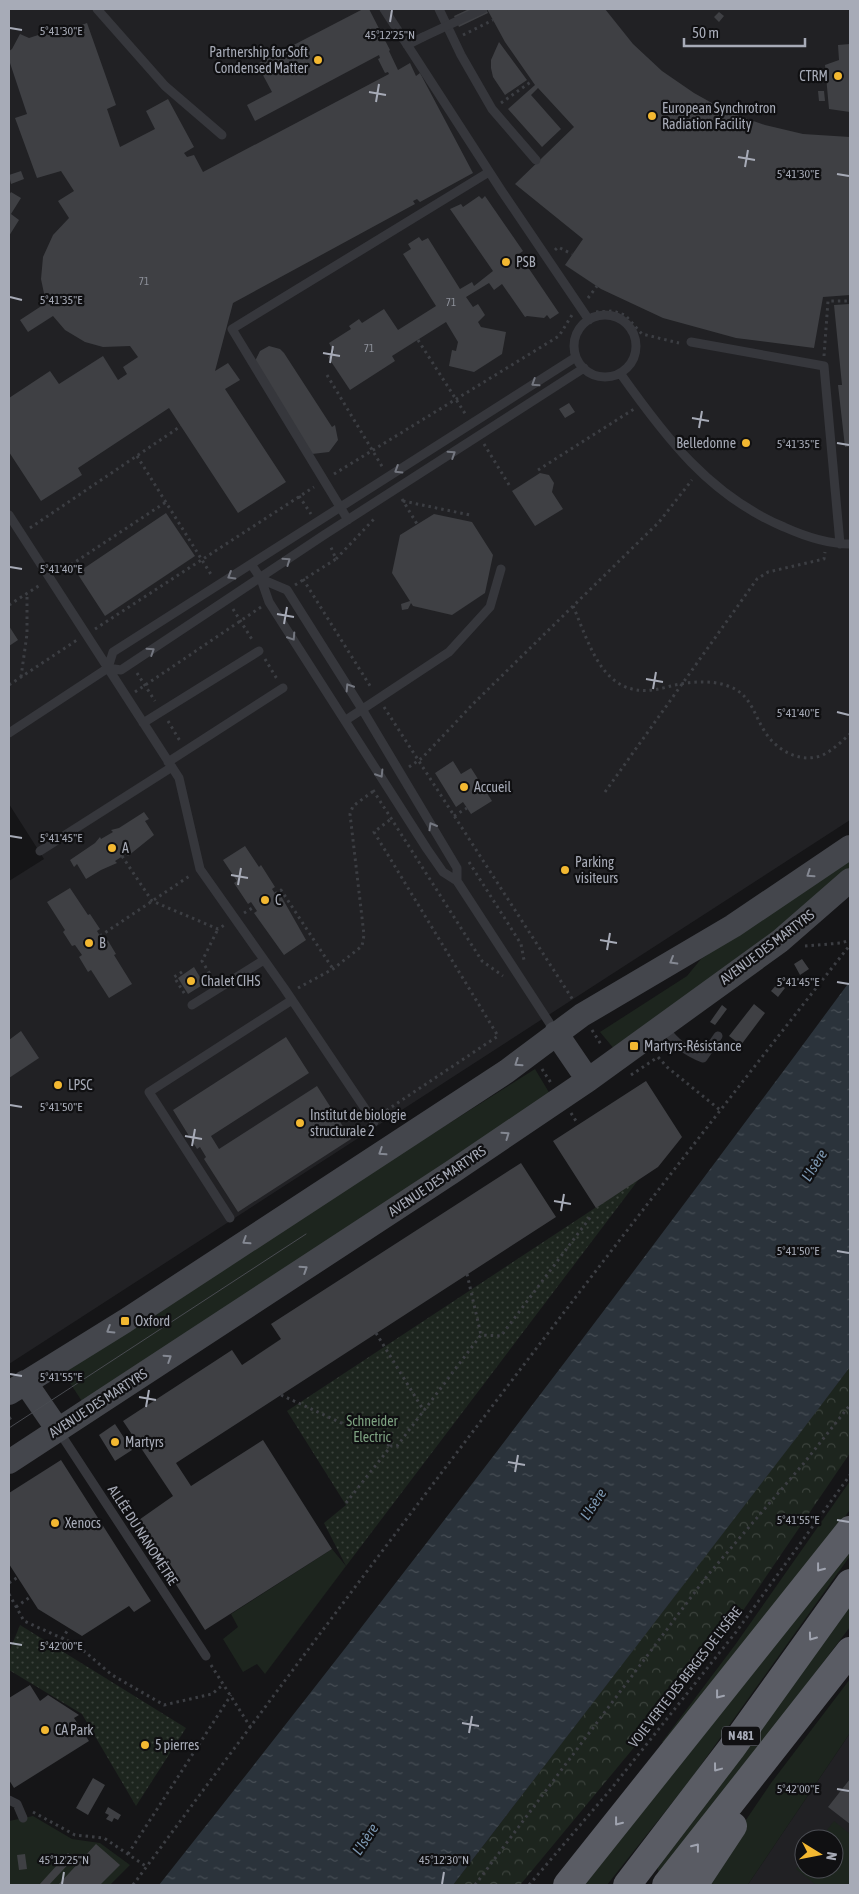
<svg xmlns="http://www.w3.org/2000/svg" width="859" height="1894" font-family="'Asap Condensed',sans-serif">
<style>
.built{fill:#212124;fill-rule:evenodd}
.grass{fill:#1d251e}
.forest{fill:url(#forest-crowns)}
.park{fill:url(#park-dots)}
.water{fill:url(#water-ripples)}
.building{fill:#3f4044}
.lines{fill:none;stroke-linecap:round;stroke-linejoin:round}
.path{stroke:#3c3e43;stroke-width:3;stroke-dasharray:2.5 4;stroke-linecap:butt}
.service{stroke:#36373c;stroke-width:9}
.secondary{stroke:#44464c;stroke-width:24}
.trunk{stroke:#5a5c64;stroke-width:28}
.tram{stroke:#494b51;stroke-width:1}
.service-bridge{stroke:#36373c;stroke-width:9}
.oneway{stroke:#747780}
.oneway2{stroke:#848892}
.oneway3{stroke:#9fa3af}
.ticks{fill:none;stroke:#a7abb7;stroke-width:2}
.poi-dot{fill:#f3b831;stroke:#101012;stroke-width:2}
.labels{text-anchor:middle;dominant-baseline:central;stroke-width:4.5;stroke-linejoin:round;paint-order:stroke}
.number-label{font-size:11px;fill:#8d909a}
.shield{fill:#101012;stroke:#7a7c86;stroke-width:1}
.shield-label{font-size:12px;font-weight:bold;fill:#a7abb7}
.poi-label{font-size:14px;fill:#a7abb7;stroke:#101012;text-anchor:start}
.street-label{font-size:14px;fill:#a7abb7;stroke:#101012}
.park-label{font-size:14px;fill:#7da281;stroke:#101012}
.water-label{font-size:15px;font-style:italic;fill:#7d98b2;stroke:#101012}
.ticks-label{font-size:12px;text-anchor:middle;fill:#a7abb7;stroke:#101012;stroke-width:4.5;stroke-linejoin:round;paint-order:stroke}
</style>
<defs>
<pattern id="forest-crowns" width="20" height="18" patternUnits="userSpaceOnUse" patternTransform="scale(1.25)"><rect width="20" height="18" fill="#1d251e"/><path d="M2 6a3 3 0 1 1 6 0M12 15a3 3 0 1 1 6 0" fill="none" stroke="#3b423c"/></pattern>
<pattern id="park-dots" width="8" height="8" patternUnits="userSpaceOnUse" patternTransform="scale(1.25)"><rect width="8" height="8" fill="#1d251e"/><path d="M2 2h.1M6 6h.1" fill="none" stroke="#3b423c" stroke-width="1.8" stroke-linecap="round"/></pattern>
<pattern id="water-ripples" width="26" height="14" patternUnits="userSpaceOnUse" patternTransform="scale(1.25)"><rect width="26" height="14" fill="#2b333b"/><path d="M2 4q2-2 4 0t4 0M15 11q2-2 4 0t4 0" fill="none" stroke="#474e55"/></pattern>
</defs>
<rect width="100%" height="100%" fill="#151517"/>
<!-- built -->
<path class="built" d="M9 9H850V820L9 1364V881L44 859 9 804Z
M850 1733V1885H747L749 1883ZM804 1839H834V1869H804Z"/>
<!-- grass -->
<path class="grass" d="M850 856V870L801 914 615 1050 600 1032 687 976 701 959Z
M535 1069 550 1094 83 1403 61 1369Z
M850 1481V1510L667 1743 662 1742 735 1645Z
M850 1543V1556L691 1779 607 1885H578Z
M332 1549 346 1566 265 1674 257 1664 243 1672 223 1639 238 1627 231 1614Z
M850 1605V1627L660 1877 657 1867Z
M850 1679V1733L749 1883 747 1885H702L771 1783Z
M33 1816 72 1839 100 1843 130 1865 110 1885H9V1821Z
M834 1821 850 1834V1885H816L796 1869 804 1859V1869H834V1839H820Z"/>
<!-- forest -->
<path class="forest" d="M850 1367V1453L723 1640 520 1885H453Z"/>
<!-- park -->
<path class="park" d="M639 1179 346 1566 324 1523 346 1505 287 1411Z
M20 1625 186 1728 136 1806 82 1714 9 1670V1652Z"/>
<!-- water -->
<path class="water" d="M850 981V1367L797 1437 453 1885H159C395 1588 625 1286 850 981Z"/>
<!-- building -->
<path class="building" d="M363 9H369L390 50 389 51 398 70 410 63 416 76 420 73 473 173 420 202 417 199 413 201 415 204 233 303 215 371 228 363 240 380 225 389 286 482 238 513 169 408 78 468 82 475 41 501 9 452V398L50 371 59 384 103 356 118 380 127 374 123 367 138 357 130 346 103 347 85 342 65 330 53 316 28 332 20 320 46 303 41 279 43 257 53 235 69 218 58 201 74 191 61 171 37 178 15 118 27 114 9 60V51L12 49 20 34 29 38 63 27 65 31 87 23 116 105 107 109 120 147 155 129 146 111 168 99 194 147 184 153 187 157 194 155 203 172 389 74 388 72 385 73 378 59 380 58 379 55 255 121 247 105 272 92 257 64Z
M469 9H486L488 13 459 27 454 16Z
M487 9H605L633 44 662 71 694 93 728 112 765 125 803 134 850 137V295L823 297 814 348 736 338 663 318 601 289 565 265 583 239 515 184 574 127 538 88 531 95 561 129 542 147 508 109 535 85 505 42Z
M719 12 724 16 719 22 714 17Z
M499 42 527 80 505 95 493 77 491 68V60Z
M850 44V112L829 109 825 65 839 60 838 45Z
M818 91H824L825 101H819Z
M21 171 24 179 11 184 9 175Z
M11 192 21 198 11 214 19 220 9 236V195Z
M479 196 482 199 485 196 523 251 519 254 559 313 550 319 547 315 544 318 527 316 525 317 502 284 494 290 489 283 466 297 473 307 478 304 485 315 478 322 481 327 506 332 502 354 474 372 449 366 452 350 456 351 458 342 446 322 392 356 395 361 350 390 328 357 334 352 329 343 351 329 349 326 359 319 362 323 384 309 398 330 436 306 403 254 411 249 408 244 419 237 422 241 428 238 460 289 472 282 474 286 493 271 450 209 461 204 463 207Z
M850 304V446L845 447 838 385H842L834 305Z
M269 346 280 349 284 353 332 427 335 425 338 440 329 452 312 454 255 361 260 351Z
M569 403 575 412 565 418 559 409Z
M540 473 549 475 554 483 552 492 563 509 535 526 512 491Z
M166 513 195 556 105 616 77 573Z
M434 514 472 522 493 555 485 593 452 615 413 606 411 603 408 609 402 610 401 604 410 601 392 573 400 535Z
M9 626 18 640 9 646Z
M453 761 461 774 471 768 492 801 471 814 463 802 456 807 435 773Z
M144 812 149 819 145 821 154 835 128 856 126 854 115 861 117 863 101 870 86 879 77 864 74 867 70 860 95 843 100 837 101 839 113 832 111 830 119 828Z
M245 846 259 867 261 865 275 887 272 889 278 898 281 896 306 940 284 955 254 913 257 911 251 902 248 904 234 883 237 881 223 860Z
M70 888 88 915 90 914 100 929 97 931 103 941 107 939 116 954 114 955 132 984 109 998 91 970 88 972 79 957 82 955 75 945 72 946 63 932 65 930 47 902Z
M802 959 809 969 800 975 794 964Z
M194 967 204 984 188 994 178 978Z
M778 983 785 988 778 997 771 991Z
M754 1004 765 1013 741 1045 729 1036Z
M722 1005 727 1009 715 1025 710 1022Z
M21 1031 39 1058 9 1078V1040Z
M286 1037 309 1073 211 1136 219 1149 317 1086 351 1139 238 1212 204 1159 206 1157 200 1147 197 1149 173 1110Z
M646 1081 682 1137 658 1167 596 1208 553 1141Z
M521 1163 556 1217 176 1463 191 1486 263 1440 332 1549 205 1630 136 1522 173 1496 123 1421 232 1350 242 1365 281 1339 271 1324Z
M115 1424 132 1450 115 1461 99 1435Z
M61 1460 151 1601 134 1612 129 1606 82 1636 38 1609 9 1564V1493Z
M30 1685 40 1701 48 1695 79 1715 74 1718 89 1741 14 1788 9 1780V1698Z
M93 1778 105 1785 88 1815 76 1808Z
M850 1779V1824L828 1807Z
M108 1807 121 1815 118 1820 114 1818 112 1822 106 1819 109 1815 105 1813Z
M96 1844 120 1865 100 1885H58Z
M68 1853 74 1858 49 1885H39Z
M25 1854 27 1869 19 1870 17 1855Z"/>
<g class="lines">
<!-- path -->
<path class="path" d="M463 35 493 20
M501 103 532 81
M555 250 558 247 572 254
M588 298 597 286
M596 312 613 311 625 315 642 334 679 343
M418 340 466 415
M824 356 828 301H850
M327 375 383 468
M484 444 511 488
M137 456 212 576
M538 470 634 409
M334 474 559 336 572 315
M299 496 311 514
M402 499 417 524
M403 501 470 515
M30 528 181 426
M336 559 375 518
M60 572 166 502
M303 579 372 689
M295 585 336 559 330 545
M9 605 40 585
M573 606C592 650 605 705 667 687 686 682 709 679 728 686 751 694 753 713 765 732 777 751 801 764 823 755 833 750 842 741 850 734
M233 609 253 641
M95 629 314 487
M265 659 277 679
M137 673 155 701
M21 677 27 634V594
M9 685 77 640
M135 692 261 607
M384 707 573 1000
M168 721 180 741
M409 767 422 758 474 703 659 522 692 480
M373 790 482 961 503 976
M605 792 757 579 768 572 824 559 825 552
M454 816 467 808
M122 856 152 901 218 929 226 924
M469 862 521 944 524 960
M275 894 281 890 333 969
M244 913 254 907
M100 936 191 875
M805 946 841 943 850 940
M182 972 174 977 186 996
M213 979 202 961 218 929
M298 988 333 969 362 946 364 935 350 814 353 806 375 790
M592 1030 602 1046
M542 1069 551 1083
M631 1075 658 1057 667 1067 720 1110
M571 1113 576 1121
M381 1114 498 1036 374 832 391 819
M467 1274 481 1335
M376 1333 424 1411
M281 1395 391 1446
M9 1419 12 1417
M346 1503 391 1446H397L481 1335 501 1336 592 1215
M9 1583 18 1577
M9 1594 24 1621 77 1645 112 1675 164 1705 212 1694 224 1684
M16 1607 30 1597
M62 1639 69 1628
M211 1665 251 1728
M33 1812 75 1835 104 1838 147 1867
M128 1854 231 1695
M133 1885C367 1568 606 1254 850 945
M475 1885 707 1576 804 1463 850 1405
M529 1885 611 1789 736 1632 850 1475"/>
<!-- service -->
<path class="service" d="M97 9 165 86 222 135
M384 9 501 190 589 320
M439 9 461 55 492 109 536 160
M407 45 423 37
M574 346a31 31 0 1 1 62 0a31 31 0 1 1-62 0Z
M691 342 824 366 840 544
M620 373C666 438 710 496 784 527 804 536 828 544 850 544
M9 515 179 778 200 869 284 988 374 1122
M348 520 232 329 489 172
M251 564 261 579 269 602 427 849 443 872 457 881 556 1033
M261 579 287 590 362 709 457 868V881
M108 668 121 670 324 535 584 368
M346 720 449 652 490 607 501 569
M143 723 259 651
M9 733 108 668 113 652 576 357
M168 762 283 688
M40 851 172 767
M192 1005 264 960
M664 1028C675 1042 685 1051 703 1058L718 1036
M230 1218 149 1092 292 1000
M58 1430 206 1656
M9 1800 17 1804 23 1818"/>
<!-- secondary -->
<path class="secondary" d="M556 1033 588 1080
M25 1382 58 1430
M9 1393 125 1321 507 1071 582 1015 733 926 850 847
M9 1462 452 1172 588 1080 780 941 850 880"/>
<!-- trunk -->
<path class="trunk" d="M567 1885 850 1530
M627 1885 731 1749 850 1583
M666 1885 850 1651
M694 1885 733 1826"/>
<!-- tram -->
<path class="tram" d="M9 1428 306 1234"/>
<!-- service-bridge -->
<path class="service-bridge" d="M423 37 483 9"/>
</g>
<!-- one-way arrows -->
<defs><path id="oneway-chevron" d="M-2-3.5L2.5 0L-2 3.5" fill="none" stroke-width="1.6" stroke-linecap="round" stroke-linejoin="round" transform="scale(1.25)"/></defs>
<g class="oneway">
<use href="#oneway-chevron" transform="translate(535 383) rotate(147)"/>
<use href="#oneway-chevron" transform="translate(452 454) rotate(-33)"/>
<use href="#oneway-chevron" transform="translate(398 470) rotate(148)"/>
<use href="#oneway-chevron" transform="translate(287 561) rotate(-35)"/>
<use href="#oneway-chevron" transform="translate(231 576) rotate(149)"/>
<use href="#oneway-chevron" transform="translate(292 637) rotate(57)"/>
<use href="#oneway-chevron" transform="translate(151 651) rotate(-33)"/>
<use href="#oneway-chevron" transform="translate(349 687) rotate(-122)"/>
<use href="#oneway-chevron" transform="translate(380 774) rotate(58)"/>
<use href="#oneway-chevron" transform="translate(432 826) rotate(-120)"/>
</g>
<g class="oneway2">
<use href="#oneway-chevron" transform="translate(810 874) rotate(146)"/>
<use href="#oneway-chevron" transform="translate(673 961) rotate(150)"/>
<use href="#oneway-chevron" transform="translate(518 1063) rotate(146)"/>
<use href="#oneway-chevron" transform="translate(506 1135) rotate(-35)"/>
<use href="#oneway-chevron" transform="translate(382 1152) rotate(147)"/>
<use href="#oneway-chevron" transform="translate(246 1241) rotate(147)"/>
<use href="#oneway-chevron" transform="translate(304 1269) rotate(-33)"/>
<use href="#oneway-chevron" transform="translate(110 1330) rotate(148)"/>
<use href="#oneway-chevron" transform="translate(168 1358) rotate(-33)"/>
</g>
<g class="oneway3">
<use href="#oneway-chevron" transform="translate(820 1568) rotate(128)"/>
<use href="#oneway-chevron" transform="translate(812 1637) rotate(126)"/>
<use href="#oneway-chevron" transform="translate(719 1695) rotate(128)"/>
<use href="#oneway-chevron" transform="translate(717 1768) rotate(127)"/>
<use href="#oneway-chevron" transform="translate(618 1822) rotate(128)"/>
<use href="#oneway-chevron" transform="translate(696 1847) rotate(-52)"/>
</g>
<!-- ticks -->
<path class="ticks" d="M390 22 392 10M10 28 22 30M369 92 386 95M376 102 379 84M738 157 755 160M745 167 748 150M837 174 849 176M10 297 22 300M323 353 340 356M330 363 333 346M692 418 709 421M699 428 702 411M837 443 849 445M10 567 22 569M277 614 294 617M284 624 287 607M646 679 663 682M653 689 656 672M837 712 849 715M10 836 22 838M231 875 248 878M238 885 241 868M600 940 617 943M607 950 610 933M837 982 849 984M10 1105 22 1107M185 1136 202 1139M192 1146 195 1129M554 1201 571 1204M561 1211 564 1194M837 1251 849 1253M10 1374 22 1376M139 1397 156 1400M146 1407 149 1390M508 1462 525 1465M515 1472 518 1455M837 1520 849 1522M10 1643 22 1645M462 1723 479 1726M469 1733 472 1716M837 1789 849 1791M62 1884 64 1872M442 1884 444 1872"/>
<!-- markers -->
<g class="poi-dot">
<circle cx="318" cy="60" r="5"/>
<circle cx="838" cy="76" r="5"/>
<circle cx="652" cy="116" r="5"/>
<circle cx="506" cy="262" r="5"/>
<circle cx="746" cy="443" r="5"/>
<circle cx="464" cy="787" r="5"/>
<circle cx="112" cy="848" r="5"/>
<circle cx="565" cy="870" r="5"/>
<circle cx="265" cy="900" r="5"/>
<circle cx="89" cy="943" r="5"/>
<circle cx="191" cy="981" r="5"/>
<rect x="629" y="1041" width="10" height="10" rx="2.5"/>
<circle cx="58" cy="1085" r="5"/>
<circle cx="300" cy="1123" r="5"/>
<rect x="120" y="1316" width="10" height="10" rx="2.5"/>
<circle cx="115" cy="1442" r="5"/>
<circle cx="55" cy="1523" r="5"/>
<circle cx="45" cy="1730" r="5"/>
<circle cx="145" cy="1745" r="5"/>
</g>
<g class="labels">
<!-- number labels -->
<g class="number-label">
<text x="144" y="281">71</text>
<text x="451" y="302">71</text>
<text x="369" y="348">71</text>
</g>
<!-- shield labels -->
<rect class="shield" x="722" y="1726.5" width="38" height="19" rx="4"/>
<g class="shield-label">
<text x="741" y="1736">N 481</text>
</g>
<!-- poi labels -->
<g class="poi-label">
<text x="308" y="52" text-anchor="end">Partnership for Soft<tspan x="308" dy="16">Condensed Matter</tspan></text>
<text x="828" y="76" text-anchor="end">CTRM</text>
<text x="662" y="108">European Synchrotron<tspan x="662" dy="16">Radiation Facility</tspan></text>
<text x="516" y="262">PSB</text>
<text x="736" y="443" text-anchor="end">Belledonne</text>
<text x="474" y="787">Accueil</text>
<text x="122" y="848">A</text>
<text x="575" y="862">Parking<tspan x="575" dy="16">visiteurs</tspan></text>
<text x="275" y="900">C</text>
<text x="99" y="943">B</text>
<text x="201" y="981">Chalet CIHS</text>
<text x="644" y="1046">Martyrs-Résistance</text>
<text x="68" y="1085">LPSC</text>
<text x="310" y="1115">Institut de biologie<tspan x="310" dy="16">structurale 2</tspan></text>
<text x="135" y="1321">Oxford</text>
<text x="125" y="1442">Martyrs</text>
<text x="65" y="1523">Xenocs</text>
<text x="55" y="1730">CA Park</text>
<text x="155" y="1745">5 pierres</text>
</g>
<!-- street labels -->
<g class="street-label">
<text transform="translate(767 947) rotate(-37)">AVENUE DES MARTYRS</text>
<text transform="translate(437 1181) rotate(-34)">AVENUE DES MARTYRS</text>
<text transform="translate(98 1403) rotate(-33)">AVENUE DES MARTYRS</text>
<text transform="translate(143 1535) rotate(57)">ALLÉE DU NANOMÈTRE</text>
<text transform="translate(685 1677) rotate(-52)">VOIE VERTE DES BERGES DE L'ISÈRE</text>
</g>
<!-- park labels -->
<g class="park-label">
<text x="372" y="1421">Schneider<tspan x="372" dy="16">Electric</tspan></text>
</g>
<!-- water labels -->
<g class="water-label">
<text transform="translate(814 1165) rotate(-58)">L'Isère</text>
<text transform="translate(593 1504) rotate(-56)">L'Isère</text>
<text transform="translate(365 1839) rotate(-56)">L'Isère</text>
</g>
</g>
<g class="ticks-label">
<text x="61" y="35">5°41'30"E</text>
<text x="390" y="39">45°12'25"N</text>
<text x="798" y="178">5°41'30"E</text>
<text x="61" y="304">5°41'35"E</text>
<text x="798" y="448">5°41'35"E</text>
<text x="61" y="573">5°41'40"E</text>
<text x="798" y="717">5°41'40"E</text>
<text x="61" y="842">5°41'45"E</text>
<text x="798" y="986">5°41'45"E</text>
<text x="61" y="1111">5°41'50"E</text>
<text x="798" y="1255">5°41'50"E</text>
<text x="61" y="1381">5°41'55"E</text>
<text x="798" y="1524">5°41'55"E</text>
<text x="61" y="1650">5°42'00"E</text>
<text x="798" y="1793">5°42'00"E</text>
<text x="64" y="1864">45°12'25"N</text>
<text x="444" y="1864">45°12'30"N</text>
</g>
<!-- border -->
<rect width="859" height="1894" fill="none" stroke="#a7abb7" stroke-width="20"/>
<!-- north arrow -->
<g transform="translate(819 1854) rotate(100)"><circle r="24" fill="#101012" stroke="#4c4e54"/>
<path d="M0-4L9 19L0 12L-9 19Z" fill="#f3b831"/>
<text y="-8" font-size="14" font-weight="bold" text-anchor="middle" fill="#a7abb7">N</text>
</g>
<!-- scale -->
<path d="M684 38v8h121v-8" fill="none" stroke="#a7abb7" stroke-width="2.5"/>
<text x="692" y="38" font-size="15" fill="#a7abb7" stroke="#101012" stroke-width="4" paint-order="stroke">50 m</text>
</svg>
